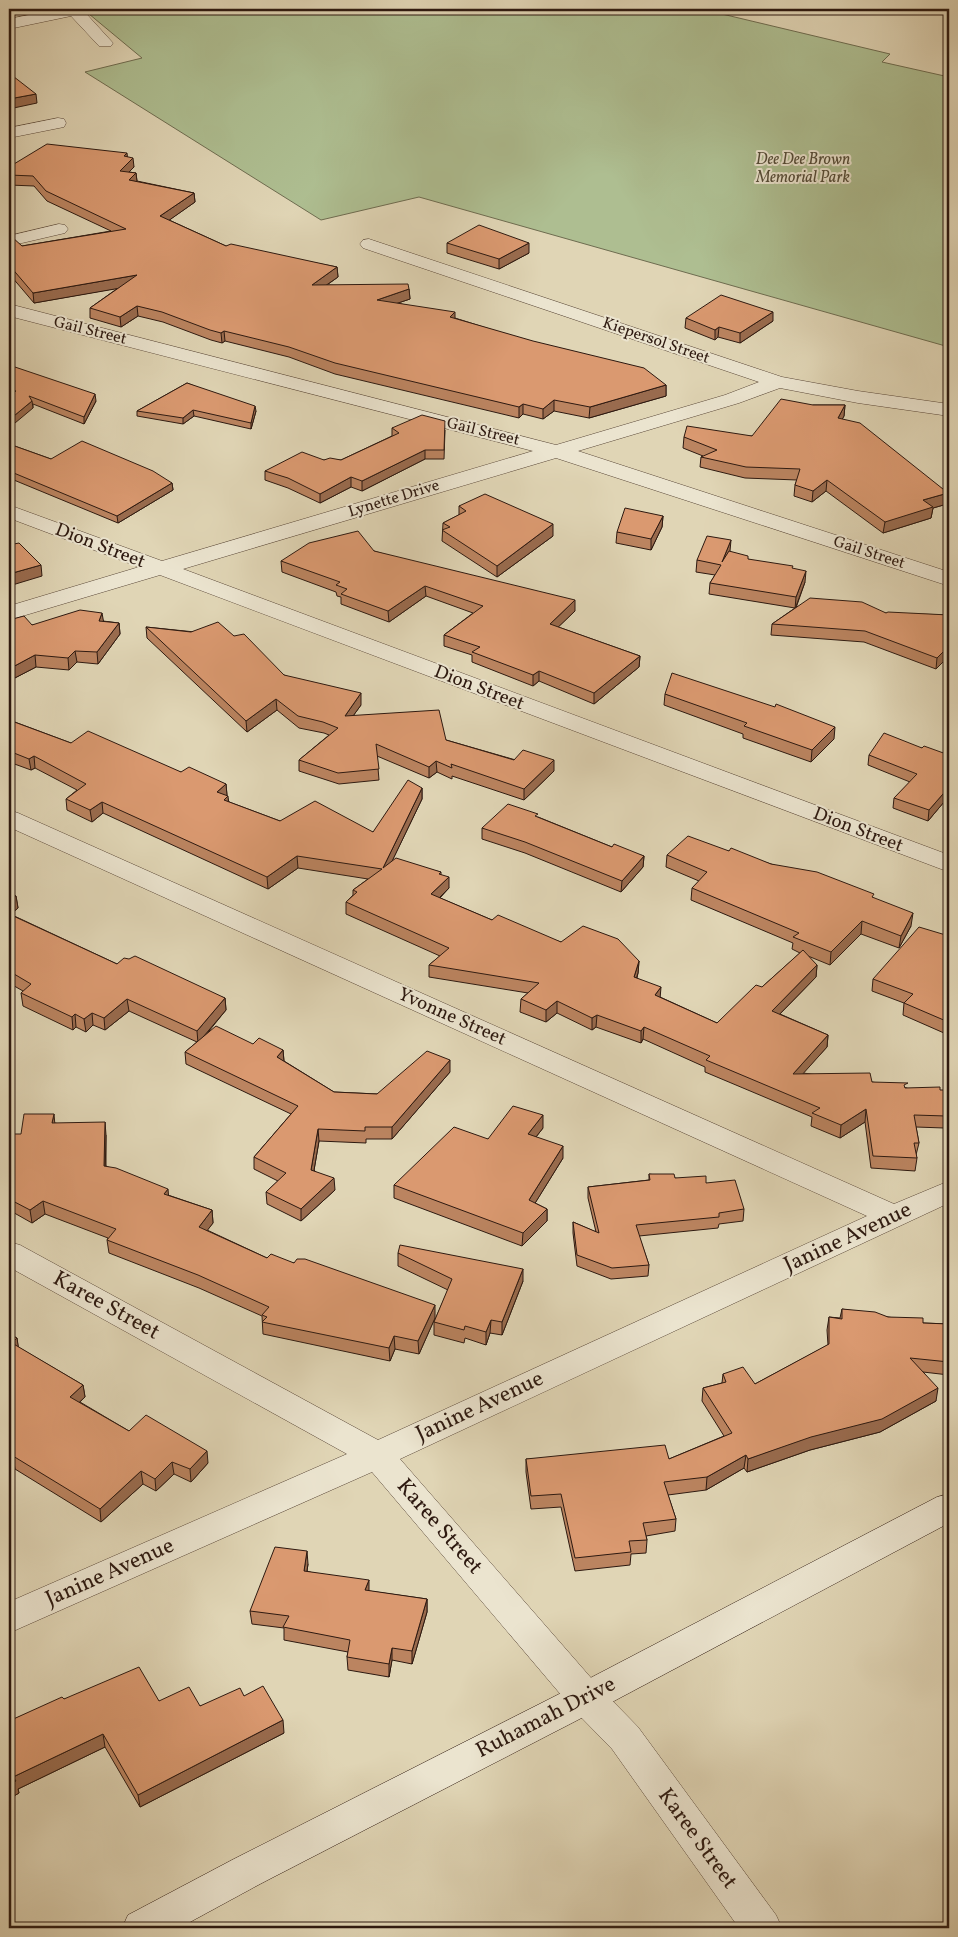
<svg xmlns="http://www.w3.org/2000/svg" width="958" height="1937" font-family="Vollkorn,serif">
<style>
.green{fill:#aebe91;stroke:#6e6c50}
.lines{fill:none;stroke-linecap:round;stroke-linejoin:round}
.street-casing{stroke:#5a4839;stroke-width:1}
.secondary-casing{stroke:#2d1910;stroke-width:1}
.street{fill:#ebe4cf;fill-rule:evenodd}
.secondary{fill:#ebe4cf;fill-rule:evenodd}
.wall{fill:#bb8460;stroke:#2d1910}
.shaded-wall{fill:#996b4e;stroke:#2d1910}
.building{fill:#da9970;stroke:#2d1910}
.labels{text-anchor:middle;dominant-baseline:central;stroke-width:4;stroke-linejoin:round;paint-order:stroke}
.far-park-label{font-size:16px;font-style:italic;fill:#544b37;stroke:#ebe4cf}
.far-street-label{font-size:16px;fill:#2d1910;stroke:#ebe4cf}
.street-label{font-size:19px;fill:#2d1910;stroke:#ebe4cf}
.near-street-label{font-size:22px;fill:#2d1910;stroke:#ebe4cf}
</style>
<rect width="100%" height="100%" fill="#e0d5b5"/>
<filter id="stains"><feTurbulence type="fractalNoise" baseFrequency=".004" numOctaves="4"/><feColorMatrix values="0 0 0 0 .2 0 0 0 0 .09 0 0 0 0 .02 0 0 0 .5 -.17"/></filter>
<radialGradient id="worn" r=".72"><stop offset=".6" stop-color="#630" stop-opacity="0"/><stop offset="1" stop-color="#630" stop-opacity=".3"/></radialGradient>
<!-- green -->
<path class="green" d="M83 9H701L890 54 882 62 949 77V347L419 197 321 220 85 72 142 58Z"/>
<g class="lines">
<defs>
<path id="street" d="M59 9H82L113 43 111 46H99L71 16 9 29V19Z
M936 9H949V15L939 12Z
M58 118 64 119 66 123 64 127 9 138V128Z
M59 224 65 225 68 229 65 233 9 246V236Z
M369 239 782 377 858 391 949 404V416L858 403 780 388 739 403 578 451 949 572V586L556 458 183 569 949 855V872L160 575 9 620V606L139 567 9 518V505L162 561 533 451 9 316V304L556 445 725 395 759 382 363 248 360 244 363 240Z
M9 810 18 813 894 1204 949 1181V1203L400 1459 599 1687 638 1727 776 1915 782 1928H739L612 1749 573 1709 372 1472 9 1633V1602L347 1454 9 1267V1242L20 1245 378 1440 867 1216 9 827Z"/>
<path id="secondary" d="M949 1494V1523L599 1709 260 1884 179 1928H122L128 1915 232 1860 573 1687 937 1497Z"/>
</defs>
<!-- street casing -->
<use href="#street" class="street-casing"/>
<!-- secondary casing -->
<use href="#secondary" class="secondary-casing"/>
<!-- street -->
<use href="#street" class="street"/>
<!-- secondary -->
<use href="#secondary" class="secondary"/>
</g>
<!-- wall -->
<path class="wall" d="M127 157 134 167 129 172 136 173 137 181 194 193 195 202 169 220 226 246 337 267 338 277 327 285 409 289 410 299 398 303 455 318 666 385V396L589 418 554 411 543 419 523 414 519 418 335 374 289 357 225 341 222 343 211 340 163 322 138 316 121 327 90 318V308L118 288 34 303 11 276 9 277V237L22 246 111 231 47 201 34 186 9 185V167Z
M447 243 529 253 499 269 447 253Z
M686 318 773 321 740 343 718 337 715 340 685 328Z
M9 365 96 401 84 424 33 404V408L9 395Z
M187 383 256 411 251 429 194 416 183 424 137 416V411Z
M813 405H845L844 416 842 419 948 493 947 504 933 508 931 518 883 533 826 491 812 502 794 496 795 485 797 480 745 478 700 467 701 457 703 456 683 448 684 437 752 436Z
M392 428 445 430 444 459H425L362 491 351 487 320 503 288 488 265 480V471L324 460H341L392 436Z
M9 444 51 459 172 483 173 490 118 523 9 478Z
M459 506 553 536 497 577 442 541 443 523 459 515Z
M663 516 662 527 651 550 616 543 617 532Z
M374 551 575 611 558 627 640 656 639 667 594 704 539 681 533 686 472 662V655L444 646V635L473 613 426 596 389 622 341 604V597L337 596 336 592 282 572 281 561Z
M730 552 805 582 796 608 886 613 949 615V661L945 660 936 669 864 642 771 635 772 624 795 608 709 594 710 583 715 575 696 572 697 560Z
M103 621 119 623 120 634 98 664 77 662 69 670 36 667 9 681 32 625Z
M146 627 234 636 284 675 361 705 353 716 446 740 554 771 524 800 452 776V779L437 772 429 778 377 756 379 780 339 784 299 771V760L329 735 324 733 299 728 277 710 247 732 147 638Z
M665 694 834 739 811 762 743 738V734L664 705Z
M9 717 12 718V721L71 743 226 784 227 796 229 802 280 821 373 832 422 788V799L392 861 441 872V875L449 888 440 898 492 920 561 942 639 961 638 973 637 978 660 997 717 1023 762 987 800 953 792 949 793 943 691 900 692 888 699 881 666 867 667 855 729 851 771 864 873 898 911 926 899 948 861 934 830 965 808 956 817 965 816 977 780 1014 828 1035 827 1047 803 1073 872 1082 907 1088 946 1116 944 1128 916 1127 919 1143 916 1155 917 1158 915 1171 871 1168 865 1122 840 1138 811 1126 812 1117 705 1072V1067L643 1039 641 1043 596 1027 592 1030 557 1013 546 1022 520 1012 521 999 528 993 429 977V965L440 956 346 914V902L353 895V890L368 879 298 868 268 889 103 813 92 822 67 810 66 799 77 790 35 768 31 770 9 762Z
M922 748 949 755V796L928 821 893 808 894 798 910 782 868 765 869 755Z
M538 817 612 847 644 856 643 867 621 892 525 853 482 839V828Z
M9 891 16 896 18 908 10 914 117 964 225 998 226 1010 205 1036 283 1050 284 1061 334 1092 377 1094 450 1072 392 1139H366V1143L319 1141 314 1170 335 1190 301 1221 267 1204 266 1192 278 1181 254 1169V1157L291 1114 186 1064 185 1052 197 1042 129 1011 105 1030 93 1025 86 1032 76 1027 73 1030 23 1006 21 993 23 991 9 983Z
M949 936V1027L944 1033 903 1015 904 1003 872 991 873 979Z
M55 1123 106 1135V1166L168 1195 212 1210 213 1223 207 1230 267 1258 294 1263 435 1318 419 1354 395 1349 390 1361 263 1334 262 1316 199 1288 109 1253 107 1240 108 1238 45 1214 32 1223 9 1210V1174Z
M543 1128 536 1137 563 1158 535 1203 547 1209V1221L522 1246 394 1198V1185L488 1139Z
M649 1174 706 1183 744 1209 743 1221 719 1224 718 1228 639 1236 649 1265 648 1276 611 1279 577 1266 573 1233V1222L596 1232 588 1198V1187L649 1180Z
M398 1253 523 1281 502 1335 490 1333 486 1345 465 1338 464 1343 434 1335V1322L448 1290 398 1266Z
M842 1309 923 1323 949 1324V1375L923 1372 936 1401 880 1432 810 1450 747 1472 744 1468 706 1490 668 1495 676 1519 675 1531 646 1536 647 1540 646 1553 631 1554 630 1565 575 1571 561 1507 531 1509 526 1472V1459H669L724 1436 702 1401 703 1388 722 1383 723 1374 755 1384 828 1345 827 1330 829 1317 840 1318Z
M9 1334 17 1338 18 1347 83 1385 85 1397 80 1402 129 1431 208 1463 191 1482 174 1474 156 1491 143 1484 101 1522 15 1469 9 1474Z
M308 1564 307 1571 369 1591 427 1599V1612L412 1664 392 1660 389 1677 348 1670 347 1657 348 1652 284 1640V1628L252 1624 250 1611Z
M244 1696 284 1733 140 1807 105 1747 18 1789 19 1793 9 1799V1721L64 1699 159 1701 200 1706Z"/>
<!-- shaded-wall -->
<path class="shaded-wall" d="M36 94 37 103 9 109V99Z
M127 153 128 162 133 158 134 167 121 180 120 171 124 156Z
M136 173 137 182 129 180Z
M194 193 195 202 161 226 160 216Z
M529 243V253L499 269V259Z
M10 266 11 276 9 277V267Z
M337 267 338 277 312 295V285Z
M137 275 138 285 34 303 33 293Z
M409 289 410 299 377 310V300Z
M137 306 138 316 121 327 120 317Z
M455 312V322L450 317Z
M773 312V321L740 343V333Z
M719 327 718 337 715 340V330Z
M224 331 225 341 222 343 221 333Z
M666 385V396L589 418 590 407Z
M95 394 96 401 84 424V417Z
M554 400V411L543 419V409Z
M32 401 33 408 9 428V420Z
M523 404V414L519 418V407Z
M845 405 844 416 837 429 838 418Z
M255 406 256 411 251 429V423Z
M193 410 194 416 183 424V418Z
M425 450V459L362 491V481Z
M351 477V487L320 503V494Z
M827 480 826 491 812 502 813 491Z
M172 483 173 490 118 523 117 516Z
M948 493 947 504 933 508 931 518 883 533 885 522 923 500Z
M663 516 662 527 651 550V539Z
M553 524V536L497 577V566Z
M731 540 730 551 722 573V562Z
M41 565 42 576 9 586V574Z
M806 571 805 582 795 609 796 597Z
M425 586 426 596 389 622 388 611Z
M575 600V611L550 635V624Z
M102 613 104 624 99 621Z
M119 623 120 634 98 664 97 652Z
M946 649 945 660 936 669 937 658Z
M75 651 77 662 69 670 68 658Z
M35 655 36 667 9 681V669Z
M640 656 639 667 594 704V693Z
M539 671V681L533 686V675Z
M361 693V705L345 727V716Z
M276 699 277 710 247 732 246 721Z
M835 727 834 739 811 762 812 750Z
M34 756 35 768 31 770 29 759Z
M554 760V771L524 800V789Z
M436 761 437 772 429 778V767Z
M226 784 227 795 218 804 217 792Z
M949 787V796L928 821 929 810Z
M422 788V799L383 880V868Z
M228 796 229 808 224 800Z
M102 802 103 813 92 822 90 810Z
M297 856 298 868 268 889 267 877Z
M644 856 643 867 621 892 622 881Z
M449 877V888L431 906V894Z
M16 896 18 908 9 916V902Z
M913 913 911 926 899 948 901 936Z
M862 921 861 934 830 965 831 952Z
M639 961 638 973 633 989 634 977Z
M817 965 816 977 771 1023 772 1011Z
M661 987 660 999 655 995Z
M225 998 226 1010 198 1043 197 1031Z
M127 999 129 1011 105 1030 104 1018Z
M557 1001V1013L546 1022V1010Z
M92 1013 93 1025 86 1032 84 1019Z
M75 1014 76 1027 73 1030 72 1017Z
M597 1015 596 1027 592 1030V1018Z
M949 1017V1027L944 1033 946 1021Z
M644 1027 643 1039 641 1043V1031Z
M828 1035 827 1047 792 1086 793 1074Z
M283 1050 284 1062 277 1057Z
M450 1060V1072L392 1139V1127Z
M866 1109 865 1122 840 1138 841 1125Z
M54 1114 55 1126 52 1123Z
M543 1115V1128L528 1147V1134Z
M105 1122 106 1135 105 1178 104 1166Z
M318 1129 319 1141 312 1182 311 1170Z
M563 1146V1158L529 1213V1200Z
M334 1178 335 1190 301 1221V1209Z
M168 1189 169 1201 164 1194Z
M43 1201 45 1214 32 1223 30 1210Z
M547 1209V1221L522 1246 523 1233Z
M212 1210 213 1223 200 1240 199 1227Z
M523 1269V1281L502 1335V1322Z
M435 1305V1318L419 1354 418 1341Z
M491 1320 490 1333 486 1345V1332Z
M394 1336 395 1349 390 1361 389 1348Z
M17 1338 19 1351 12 1343Z
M83 1385 85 1397 72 1409 70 1397Z
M938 1388 936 1401 880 1432 810 1450 747 1472 748 1459Z
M207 1451 208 1463 191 1482 190 1469Z
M746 1455 744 1468 706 1490 707 1477Z
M13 1456 15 1469 9 1474V1460Z
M172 1462 174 1474 156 1491 155 1479Z
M141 1471 143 1484 101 1522 100 1509Z
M307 1551 308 1564 305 1584 304 1571Z
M369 1580V1593L365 1590Z
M427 1599V1612L412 1664V1651Z
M392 1648V1660L389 1677V1664Z
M283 1720 284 1733 140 1807 138 1795Z
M103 1734 105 1747 18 1789 19 1793 9 1799V1785L13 1777Z"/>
<!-- building -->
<path class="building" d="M9 73 36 94 9 99Z
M47 144 127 153 124 156 133 158 120 171 136 173 129 180 194 193 160 216 226 246 231 244 337 267 312 285 408 284 409 289 377 300 455 312 450 317 533 341 644 368 666 385 590 407 554 400 543 409 523 404 519 407 335 363 289 347 224 331 221 333 210 330 162 312 137 306 120 317 90 308 137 275 33 293 10 266 9 267V237H12L22 246 126 229 46 191 33 176 9 175V167Z
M479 225 529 243 499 259 447 243Z
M721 295 773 312 740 333 719 327 715 330 686 318Z
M9 365 95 394 84 417 29 396 32 401 9 420V396L16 391 9 389Z
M187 383 255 406 251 423 193 410 183 418 137 411Z
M781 399 813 405H845L838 418 860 423 948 493 923 500 933 507 885 522 827 480 813 491 795 485 800 469 746 467 701 457 717 450 684 437 687 426 752 436Z
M422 415 445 421 444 450H425L362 481 351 477 320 494 288 478 265 471 302 452 324 460 330 458 341 460 399 433 392 428Z
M82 441 153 471 172 483 117 516 9 471V444L51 459Z
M485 494 553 524 497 566 442 530 450 527 443 523 466 511 459 506Z
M625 508 663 516 651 539 617 532Z
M358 531 374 551 575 600 550 624 640 656 594 693 539 671 533 675 472 652 480 647 444 635 483 606 425 586 388 611 341 594 347 589 336 585 340 582 281 561 309 543Z
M707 536 731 540 722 562 729 551 748 556V559L793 566 792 568 806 571 796 597 710 583 721 565 697 560Z
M19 543 41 565 9 574V545Z
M810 598 862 602 886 613 888 612 949 615V650L946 649 937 658 865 631 772 624Z
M80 610 102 613 99 621 119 623 97 652 75 651 68 658 35 655 9 669V620L24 616 32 625Z
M218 622 234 636 244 634 284 675 361 693 345 716 439 710 446 740 514 760 523 750 554 760 524 789 451 764 452 768 436 761 429 767 376 744 379 769 338 773 299 760 338 728 323 722 298 716 276 699 246 721 146 627 191 632Z
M672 673 775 707 776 704 835 727 812 750 744 726 747 723 665 694Z
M9 717 12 718 9 720 71 743 88 731 181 772 189 767 226 784 217 792 228 796 224 800 280 821 315 801 373 832 408 780 422 788 383 868 396 858 441 872 439 874 449 877 431 894 492 920 498 915 561 942 583 926 618 939 639 961 634 977 661 987 655 995 717 1023 756 985 762 987 803 950 817 965 772 1011 828 1035 793 1074 870 1073 872 1082 908 1083 904 1085 905 1088 940 1087V1090H944L946 1116 914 1115 919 1143H914L917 1158 873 1156 866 1109 841 1125 812 1113 820 1108 706 1060 710 1056 644 1027 641 1031 597 1015 592 1018 557 1001 546 1010 521 999 539 983 429 965 449 948 346 902 357 892 353 890 382 869 297 856 267 877 102 802 90 810 66 799 86 784 34 756 29 759 9 751Z
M884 733 922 748 924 746 949 755V787L929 810 894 798 917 774 869 755Z
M508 804 538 814 535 816 612 847 614 844 644 856 622 881 525 842 482 828Z
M688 836 729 851 731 848 771 864 817 872 874 894 872 897 913 913 901 936 862 921 831 952 793 937 799 933 692 888 707 872 667 855Z
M9 891 16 896 9 902Z
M9 914 117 964 124 958 129 959 135 956 225 998 197 1031 127 999 104 1018 92 1013 84 1019 75 1014 72 1017 21 993 31 984 9 971Z
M919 927 949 936V1017L946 1021 904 1003 913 994 873 979Z
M216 1026 253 1044 259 1038 283 1050 277 1057 334 1092 377 1094 427 1051 450 1060 392 1127H365V1131L318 1129 311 1170 334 1178 301 1209 266 1192 286 1173 254 1157 298 1106 185 1052Z
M513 1106 543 1115 528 1134 563 1146 529 1200 547 1209 523 1233 394 1185 454 1127 488 1139Z
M24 1114H54L52 1123 105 1122 104 1166 116 1168 168 1189 164 1194 212 1210 199 1227 267 1258 271 1254 294 1263 297 1259H305L435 1305 418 1341 394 1336 389 1348 262 1322 267 1317 262 1315 269 1307 198 1275 107 1240 116 1229 43 1201 30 1210 9 1199V1174L13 1134H21Z
M649 1174H674L675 1178 706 1176V1183L735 1180 744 1209 719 1213V1217L636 1225 649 1265 612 1268 577 1255 573 1222 599 1233 588 1187 650 1180Z
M400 1245 523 1269 502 1322 491 1320 486 1332 465 1326 464 1330 434 1322 452 1279 398 1253Z
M842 1309 875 1312 888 1317 923 1318V1323L949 1324V1362L910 1358 938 1388 882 1419 811 1437 748 1459 746 1455 707 1477 664 1482 676 1519 643 1523 647 1540 629 1541 631 1552 575 1558 561 1494 531 1496 526 1459 665 1445 669 1459 732 1433 703 1388 726 1382 723 1374 743 1367 755 1384 829 1344V1317L842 1319Z
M9 1334 17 1338 12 1343 83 1385 70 1397 129 1431 146 1415 207 1451 190 1469 172 1462 155 1479 141 1471 100 1509 13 1456 9 1460Z
M275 1547 307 1551 304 1571 369 1580 365 1590 427 1599 412 1651 392 1648 389 1664 347 1657 350 1640 283 1627 289 1616 250 1611Z
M139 1667 159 1701 189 1687 200 1706 240 1688 244 1696 263 1686 283 1720 138 1795 103 1734 13 1777 16 1781 9 1785V1721L62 1697 64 1699Z"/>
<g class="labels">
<!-- far-park labels -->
<g class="far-park-label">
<text x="803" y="160">Dee Dee Brown<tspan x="803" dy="18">Memorial Park</tspan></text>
</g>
<!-- far-street labels -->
<g class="far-street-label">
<text transform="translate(90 331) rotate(14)">Gail Street</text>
<text transform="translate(656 341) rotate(19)">Kiepersol Street</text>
<text transform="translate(483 432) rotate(14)">Gail Street</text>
<text transform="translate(394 499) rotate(-17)">Lynette Drive</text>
<text transform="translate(869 553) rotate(18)">Gail Street</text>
</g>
<!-- street labels -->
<g class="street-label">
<text transform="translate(100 546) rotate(21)">Dion Street</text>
<text transform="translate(479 688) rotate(21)">Dion Street</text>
<text transform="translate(858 830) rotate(21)">Dion Street</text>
<text transform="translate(452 1017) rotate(24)">Yvonne Street</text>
</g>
<!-- near-street labels -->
<g class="near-street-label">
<text transform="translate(848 1238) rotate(-25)">Janine Avenue</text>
<text transform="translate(106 1306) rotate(29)">Karee Street</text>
<text transform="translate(480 1407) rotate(-25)">Janine Avenue</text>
<text transform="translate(439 1527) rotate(49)">Karee Street</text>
<text transform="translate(110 1573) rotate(-24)">Janine Avenue</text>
<text transform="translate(546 1718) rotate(-27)">Ruhamah Drive</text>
<text transform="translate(697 1839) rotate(54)">Karee Street</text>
</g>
</g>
<!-- margin -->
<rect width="958" height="1937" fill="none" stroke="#e0d5b5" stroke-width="30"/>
<rect x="10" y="10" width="938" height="1917" fill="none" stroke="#2d1910" stroke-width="2.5"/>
<rect x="15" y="15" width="928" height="1907" fill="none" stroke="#2d1910"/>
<rect width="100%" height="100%" filter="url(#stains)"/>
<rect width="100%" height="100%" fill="url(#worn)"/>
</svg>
